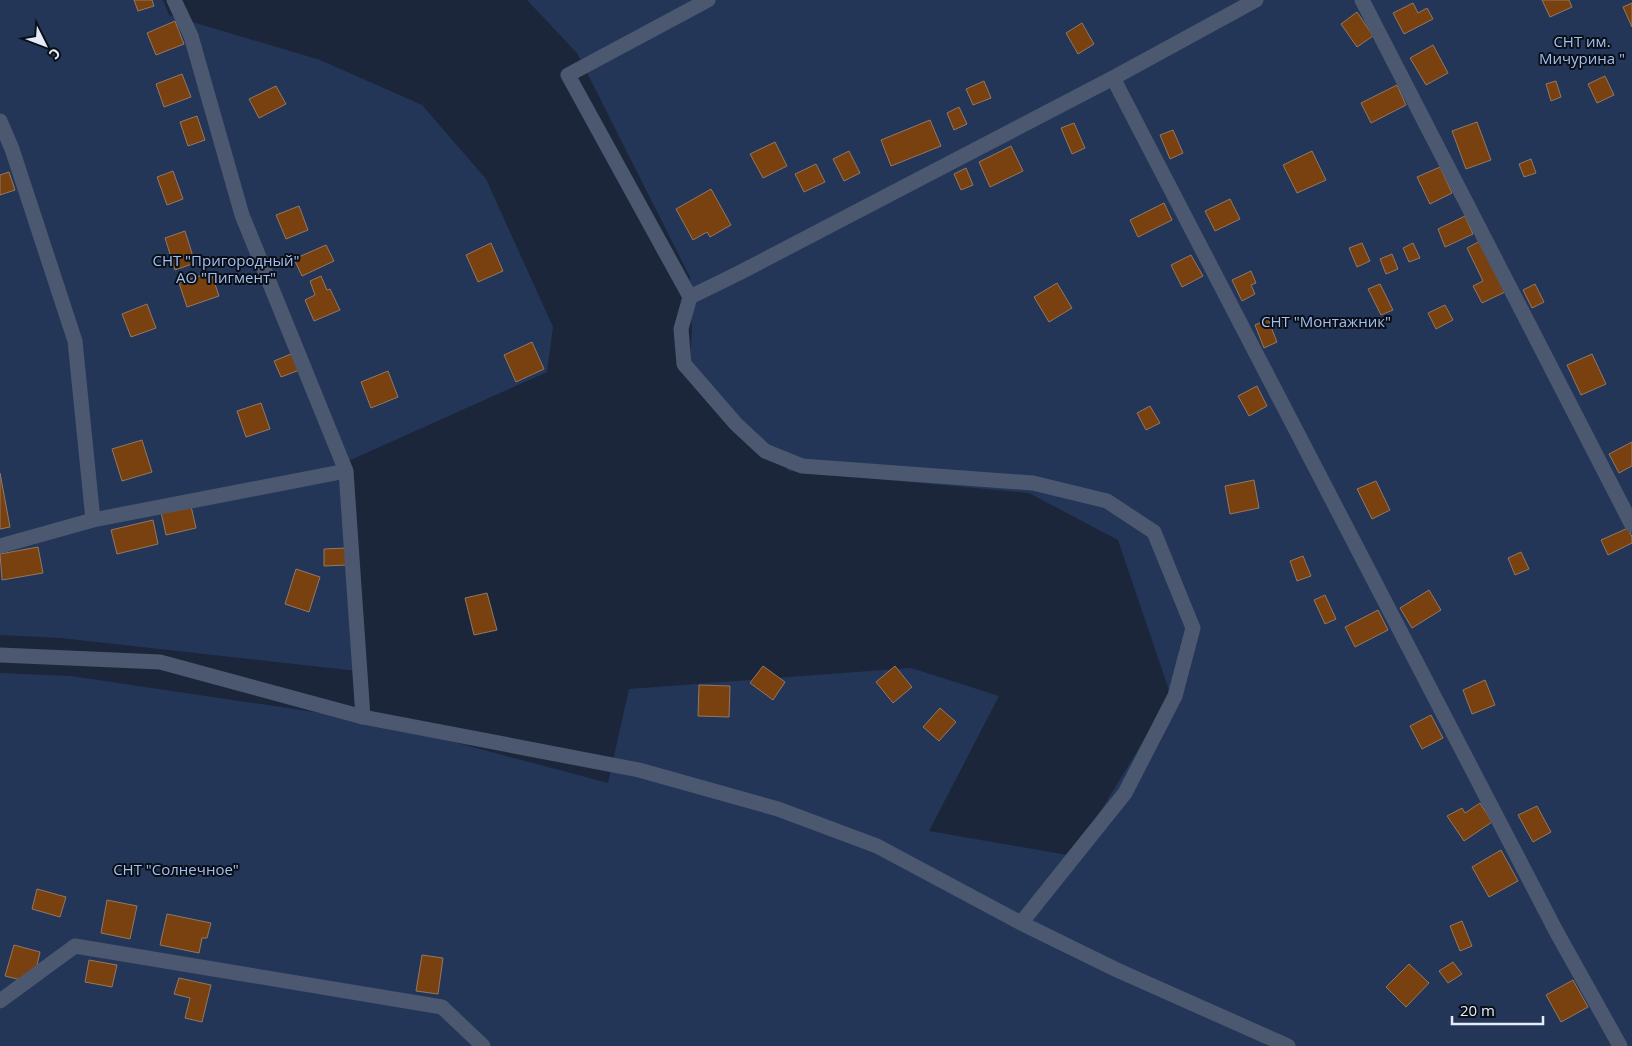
<svg xmlns="http://www.w3.org/2000/svg" width="1632" height="1046" font-family="'Open Sans',sans-serif">
<style>
.green{fill:#243657}
.building{fill:#79410f;stroke:#917866}
.lines{fill:none;stroke-linecap:round;stroke-linejoin:round}
.lane{stroke:#4b586f;stroke-width:15}
.street{stroke:#4b586f;stroke-width:15}
.labels{text-anchor:middle;dominant-baseline:central;stroke-width:4;stroke-linejoin:round;paint-order:stroke}
.park-label{font-size:15px;fill:#a3bff0;stroke:#0a0f18}
</style>
<rect width="100%" height="100%" fill="#1b263a"/>
<!-- green -->
<path class="green" d="M0 0H163L169 15 320 60 422 105 486 179 553 327 547 372 346 462 366 672 61 638 0 635Z
M527 0H1632V1046H0V673L71 676 375 721 608 783 629 689 911 668 999 696 929 831 1073 856 1171 696 1118 540 1029 493 789 471 689 375 692 330 690 277 577 53Z"/>
<!-- building -->
<path class="building" d="M134 0H152L154 6 138 11Z
M1542 0H1569L1572 7 1550 17Z
M1413 3 1418 13 1427 8 1433 19 1404 34 1393 13Z
M1632 3V27L1623 7Z
M1357 12 1373 36 1357 47 1341 24Z
M175 21 184 44 156 55 147 33Z
M1082 23 1094 44 1078 54 1066 33Z
M1433 45 1448 73 1426 85 1410 58Z
M182 74 191 97 164 107 156 84Z
M1605 76 1614 95 1597 103 1588 84Z
M984 81 991 98 973 105 966 89Z
M1556 81 1561 97 1551 101 1546 84Z
M1397 85 1406 105 1371 123 1361 103Z
M276 86 286 104 259 118 249 99Z
M959 107 967 124 954 130 947 113Z
M197 116 205 140 188 146 180 122Z
M930 120 941 146 891 166 881 140Z
M1477 122 1491 160 1466 169 1452 131Z
M1074 123 1085 148 1072 154 1061 128Z
M1173 130 1183 153 1170 159 1160 135Z
M775 142 787 166 763 178 750 154Z
M1011 146 1023 171 990 187 979 162Z
M849 151 860 173 844 181 833 159Z
M1312 151 1326 180 1297 193 1283 165Z
M1531 159 1536 173 1524 177 1519 164Z
M816 164 825 182 804 192 795 174Z
M1440 167 1452 193 1430 204 1417 177Z
M966 168 973 185 961 190 954 174Z
M173 171 183 199 167 205 157 177Z
M9 172 15 190 0 195V175Z
M711 189 731 225 710 237 707 232 693 240 676 209Z
M1230 199 1240 219 1215 231 1205 211Z
M1164 203 1172 220 1138 237 1130 220Z
M299 206 308 230 286 239 276 215Z
M1465 216 1473 234 1445 247 1438 229Z
M185 231 195 263 175 270 165 238Z
M1480 241 1505 292 1482 303 1473 286 1483 281 1467 248Z
M491 243 503 271 478 282 466 255Z
M1362 243 1370 261 1357 267 1349 248Z
M1413 243 1420 258 1409 262 1403 248Z
M326 245 334 261 302 276 294 259Z
M1392 254 1398 269 1386 274 1380 259Z
M1191 255 1203 276 1182 287 1171 265Z
M1251 271 1256 283 1251 285 1255 294 1242 301 1232 280Z
M211 272 219 296 187 307 179 283Z
M321 276 327 290 330 289 340 310 314 321 305 300 315 295 310 281Z
M1057 283 1072 308 1049 322 1034 297Z
M1380 284 1393 310 1381 315 1368 289Z
M1535 284 1544 302 1532 308 1523 290Z
M147 304 156 328 131 337 122 314Z
M1445 305 1453 320 1436 329 1428 313Z
M1268 319 1277 342 1264 348 1255 325Z
M532 342 544 369 516 382 504 355Z
M303 349 310 366 281 377 274 361Z
M1592 354 1606 384 1581 395 1567 365Z
M388 371 398 397 371 408 361 382Z
M1257 386 1267 406 1249 416 1238 396Z
M261 403 270 429 246 437 237 411Z
M1150 406 1160 423 1146 430 1137 413Z
M142 440 152 472 122 481 112 449Z
M1632 442V466L1619 473 1609 454Z
M0 473 10 527 0 529Z
M1254 480 1259 508 1230 514 1225 486Z
M1376 481 1390 510 1372 519 1357 489Z
M191 506 196 528 166 535 161 512Z
M153 520 158 544 117 554 111 530Z
M1628 528 1632 537V543L1608 555 1601 540Z
M38 547 43 573 2 580 0 554Z
M346 548 347 565 324 566V549Z
M1521 552 1529 569 1515 575 1508 558Z
M1303 556 1311 576 1297 581 1290 561Z
M296 569 320 577 309 612 285 604Z
M1429 590 1441 610 1412 628 1400 608Z
M487 593 497 630 474 635 465 598Z
M1325 595 1336 619 1325 624 1314 600Z
M1378 610 1388 630 1355 647 1345 627Z
M763 666 785 682 773 700 750 683Z
M895 666 912 687 893 703 876 682Z
M1485 680 1495 705 1472 714 1463 690Z
M699 685 730 686 729 717 698 716Z
M940 708 956 722 939 741 923 727Z
M1431 715 1443 738 1422 749 1410 726Z
M1480 803 1492 822 1464 841 1447 816 1462 808 1465 813Z
M1537 806 1551 832 1533 842 1518 815Z
M1501 850 1518 881 1489 897 1472 867Z
M37 889 66 897 60 917 32 909Z
M107 900 137 906 130 939 101 933Z
M167 914 211 923 207 938H202L199 953 160 945Z
M1462 921 1472 946 1460 951 1450 926Z
M14 945 40 952 33 983 5 976Z
M422 955 443 958 438 994 416 991Z
M89 960 117 965 112 987 85 982Z
M1453 962 1462 974 1448 983 1439 971Z
M1409 964 1429 983 1406 1007 1386 987Z
M179 978 211 985 202 1022 185 1018 190 998 174 994Z
M1573 980 1588 1007 1561 1022 1546 995Z"/>
<g class="lines">
<!-- lane -->
<path class="lane" d="M174 0 191 36 242 215 346 471 363 717
M708 0 568 75 690 297 739 273 1113 78 1256 0
M1362 0 1632 525
M1113 78 1556 931 1620 1046
M0 121 12 149 75 341 93 520 346 471
M690 297 681 329 684 364 736 424 765 451 802 466 1033 483 1107 501 1154 532 1193 628 1175 696 1125 793 1021 923
M0 546 93 520
M0 1001 75 946 442 1007 483 1046"/>
<!-- street -->
<path class="street" d="M0 655 160 662 363 717 639 770 778 809 877 846 1021 923 1117 970 1288 1046"/>
</g>
<g class="labels">
<!-- park labels -->
<g class="park-label">
<text x="1582" y="41">СНТ им.<tspan x="1582" dy="17">Мичурина "</tspan></text>
<text x="226" y="260">СНТ "Пригородный"<tspan x="226" dy="17">АО "Пигмент"</tspan></text>
<text x="1326" y="321">СНТ "Монтажник"</text>
<text x="176" y="869">СНТ "Солнечное"</text>
</g>
</g>
<!-- north arrow -->
<g transform="translate(45 45) rotate(132)" stroke="#0a0f18" stroke-width="4" paint-order="stroke">
<path d="M0-4L9 19L0 12L-9 19Z" fill="#e4ecfa"/>
<text y="-8" font-size="14" font-weight="bold" text-anchor="middle" fill="#e4ecfa">С</text>
</g>
<!-- scale -->
<path d="M1452 1016v8h91v-8" fill="none" stroke="#e4ecfa" stroke-width="2.5"/>
<text x="1460" y="1016" font-size="15" fill="#e4ecfa" stroke="#0a0f18" stroke-width="4" paint-order="stroke">20 m</text>
</svg>
